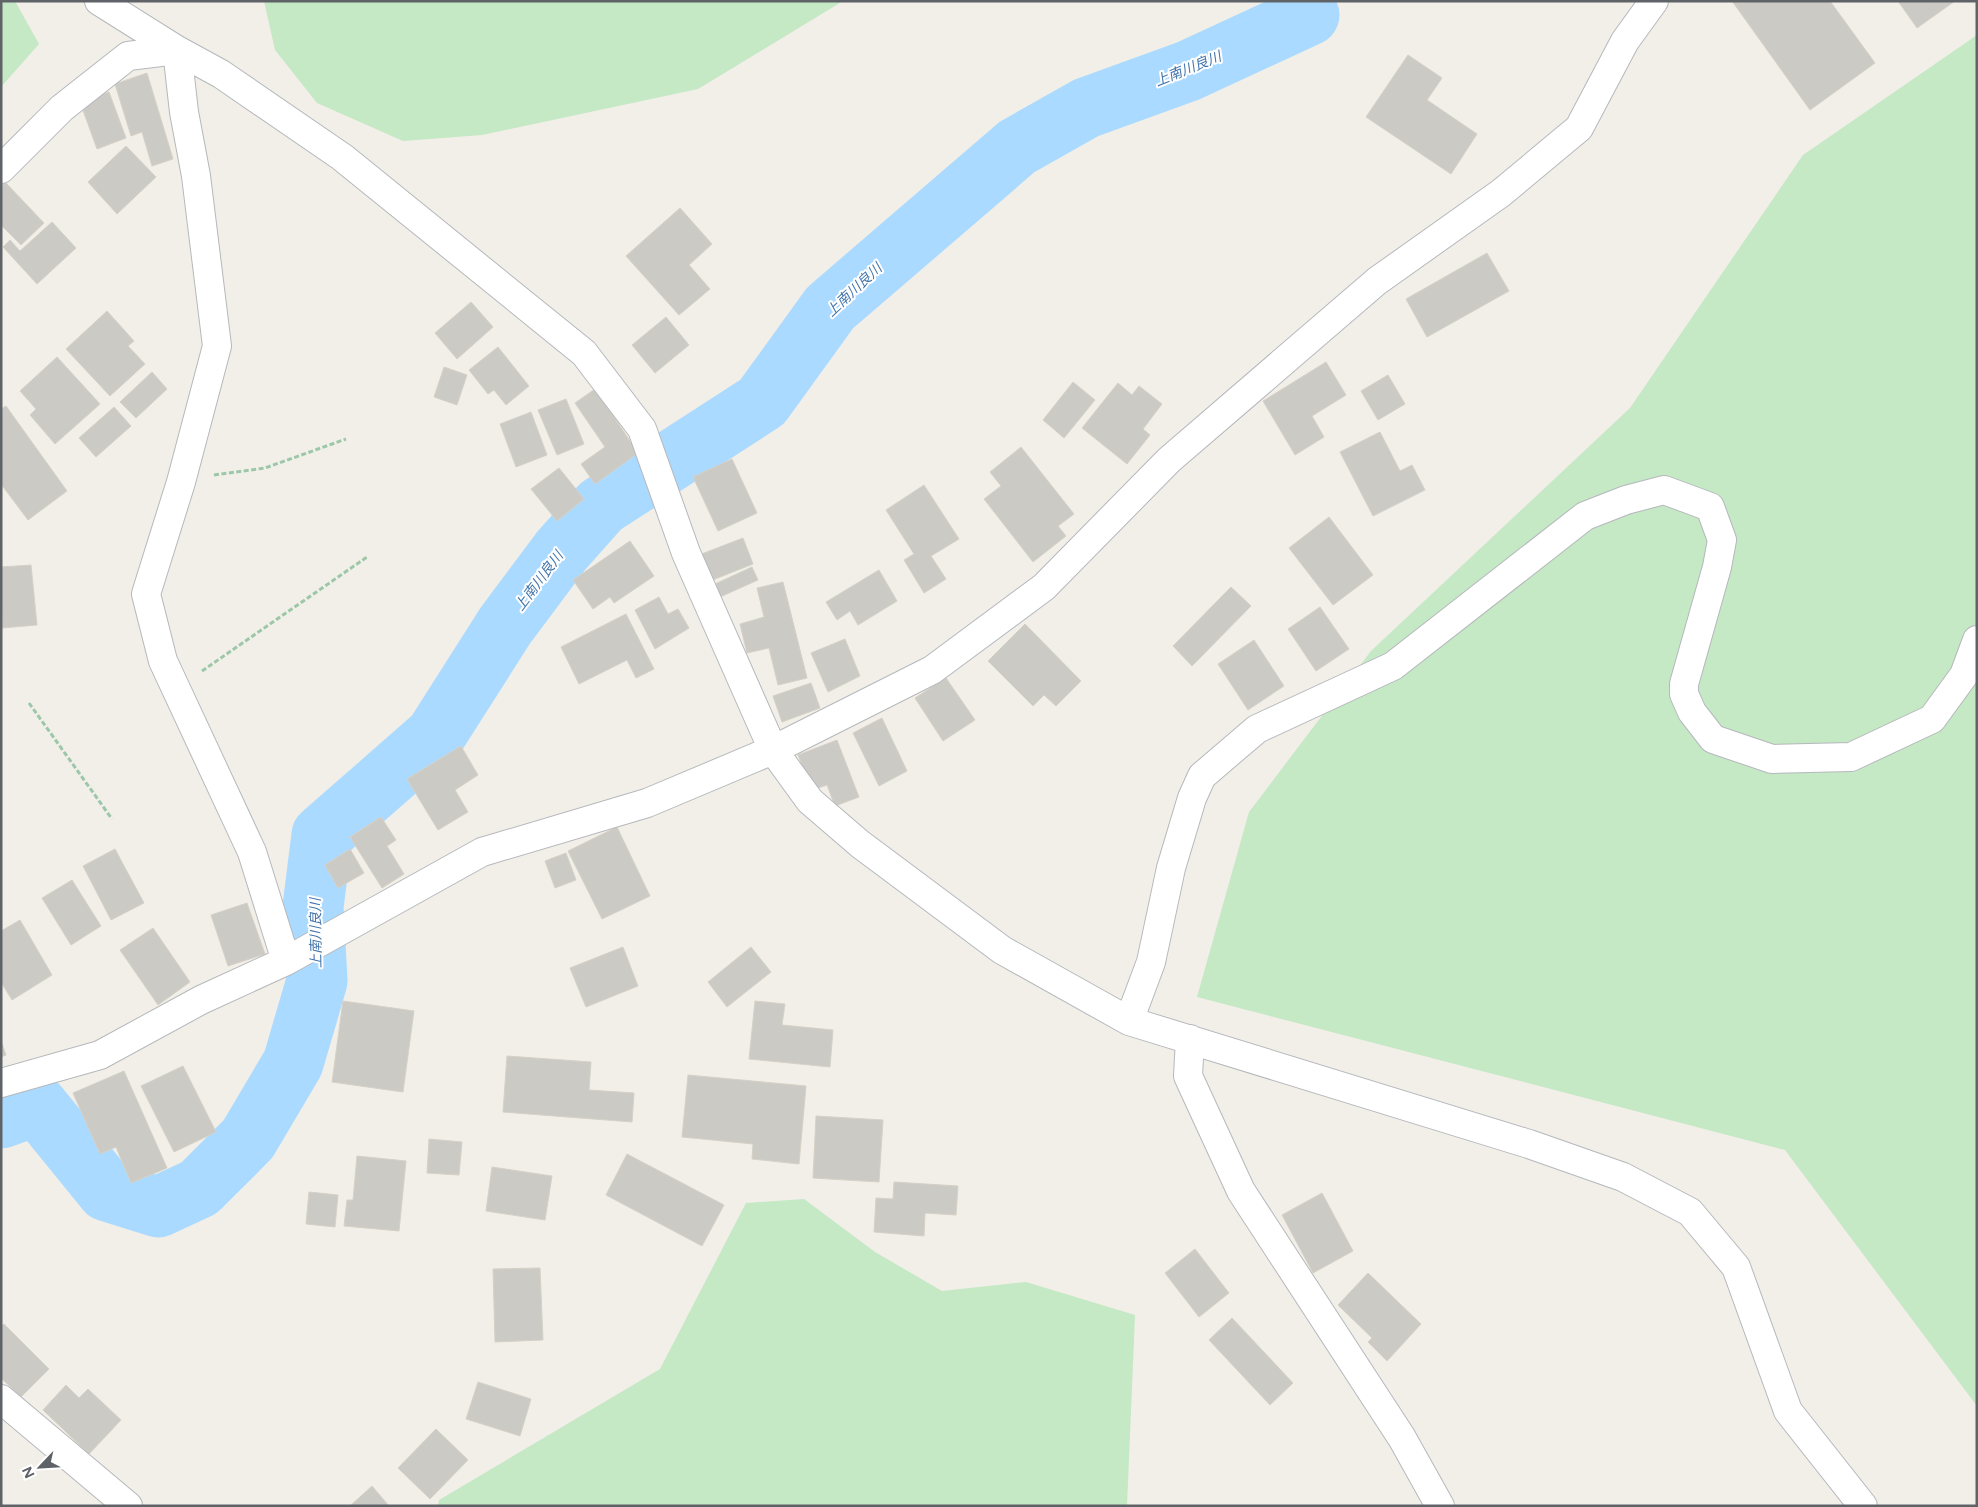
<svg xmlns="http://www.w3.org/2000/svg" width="1978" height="1507" font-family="Figtree,'Noto Sans JP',sans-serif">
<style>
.green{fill:#c5e8c5}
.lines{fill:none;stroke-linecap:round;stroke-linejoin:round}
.river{stroke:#aadaff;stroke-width:61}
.building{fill:#cccac5;stroke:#d6d1c6}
.minor-casing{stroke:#b5b8bc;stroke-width:30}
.path{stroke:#9cc7a9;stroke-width:3;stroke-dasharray:5 2.5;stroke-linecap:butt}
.minor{stroke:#fff;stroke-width:28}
.labels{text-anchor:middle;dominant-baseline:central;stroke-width:4;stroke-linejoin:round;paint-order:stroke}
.water-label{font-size:14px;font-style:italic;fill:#4174aa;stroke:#fff}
</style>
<rect width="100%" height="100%" fill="#f1efe8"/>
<!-- green -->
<path class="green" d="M1 1H15L39 44 1 87Z
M264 1H843L698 89 482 135 403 141 317 103 275 50Z
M1977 35V1406L1785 1150 1197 997 1249 812 1371 651 1630 408 1803 155Z
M804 1199 875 1252 942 1291 1026 1282 1135 1315 1127 1506H438L439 1500 660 1369 746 1203Z"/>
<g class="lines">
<!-- river -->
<path class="river" d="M1 1118 37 1105 107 1191 158 1207 199 1188 248 1139 293 1063 317 981 313 907 322 835 435 736 505 626 561 551 601 506 762 402 830 308 1017 147 1086 108 1188 71 1309 15"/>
</g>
<!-- building -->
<path class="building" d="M1732 1H1830L1875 63 1810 110Z
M1898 1H1955L1917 28Z
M1408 55 1442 78 1427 100 1477 134 1451 174 1366 117Z
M147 73 173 159 152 166 142 132 131 136 115 84Z
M109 92 126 138 97 149 80 102Z
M126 146 156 177 117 214 88 182Z
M5 182 44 223 21 245 1 225V186Z
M680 208 712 244 689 265 710 289 679 315 626 256Z
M52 222 76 248 37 284 3 247 10 240 20 251Z
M1487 253 1509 291 1427 337 1406 299Z
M471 302 493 327 457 359 435 333Z
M107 311 134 341 128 346 145 364 110 396 66 349Z
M666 317 689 345 655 373 632 345Z
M498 347 529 386 506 405 494 390 488 394 469 370Z
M57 357 100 404 55 444 30 415 36 409 20 391Z
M1326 362 1346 395 1312 416 1324 437 1295 455 1263 401Z
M444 367 467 375 457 405 434 397Z
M152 372 167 389 136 418 120 402Z
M1388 375 1405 404 1378 420 1361 391Z
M1073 382 1095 400 1064 438 1043 420Z
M1118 383 1132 395 1139 386 1162 404 1143 429 1150 435 1127 464 1082 428Z
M595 389 638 453 595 484 581 464 605 447 575 403Z
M566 399 584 444 557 455 538 410Z
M6 406 67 491 28 520 1 484V409Z
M114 407 131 426 96 457 79 438Z
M531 412 547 455 516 467 500 424Z
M1380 432 1400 471 1412 465 1425 490 1373 516 1340 452Z
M1021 447 1074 514 1058 526 1066 536 1033 562 984 499 1001 486 990 472Z
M732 459 757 513 718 531 693 477Z
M559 468 584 499 557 521 531 489Z
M924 485 959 539 931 556 946 579 924 593 904 560 914 554 886 510Z
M1329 517 1373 575 1333 605 1289 548Z
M743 538 753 564 710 581 699 555Z
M630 541 654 576 614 603 610 597 593 609 573 580Z
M31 565 37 625 2 628 1 567Z
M752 567 758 580 720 597 715 584Z
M879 570 897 601 858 625 850 611 837 620 826 602Z
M783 582 807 678 778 685 769 648 747 653 740 624 764 617 757 588Z
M1231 587 1251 606 1192 666 1173 646Z
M659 597 668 614 678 609 689 628 655 649 635 610Z
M1320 607 1349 649 1316 671 1288 629Z
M626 614 654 669 636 678 627 660 579 684 561 647Z
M1025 624 1081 681 1056 706 1044 695 1033 706 988 661Z
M845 639 860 676 828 692 811 653Z
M1254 640 1284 686 1248 710 1218 664Z
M946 678 975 720 943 741 915 698Z
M811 683 820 708 782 722 773 696Z
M882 718 907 771 879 786 853 733Z
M837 740 859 797 835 806 827 785 812 790 798 755Z
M461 746 478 775 455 790 468 812 438 830 407 779Z
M381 817 396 840 387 846 404 874 382 888 350 837Z
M617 827 650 896 602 919 568 851Z
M115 849 144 903 111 920 83 866Z
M350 849 364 873 338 888 325 865Z
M566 853 576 880 555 888 545 861Z
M72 880 101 926 71 945 42 898Z
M247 903 265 954 228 966 211 915Z
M20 920 52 975 12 1000 1 982V931Z
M153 928 190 982 158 1005 120 950Z
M623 947 638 986 586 1007 570 968Z
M751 947 771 972 727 1007 708 982Z
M343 1001 414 1011 403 1092 332 1082Z
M755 1001 785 1004 782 1025 833 1030 830 1067 749 1059Z
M1 1041 6 1055 1 1057Z
M507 1056 591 1062 589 1090 634 1093 632 1122 503 1112Z
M183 1066 216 1132 174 1152 141 1086Z
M124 1071 167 1168 131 1183 116 1147 100 1154 73 1093Z
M688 1075 806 1086 799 1164 752 1159 753 1144 682 1137Z
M816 1116 883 1120 879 1182 813 1178Z
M429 1139 462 1142 459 1175 427 1173Z
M627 1154 724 1205 702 1246 606 1195Z
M357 1156 406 1161 399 1231 344 1226 347 1200H353Z
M492 1167 552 1176 545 1220 486 1211Z
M894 1182 958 1186 956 1215 925 1213 924 1236 874 1232 876 1198 893 1199Z
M309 1192 338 1195 335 1227 306 1224Z
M1322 1193 1353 1251 1313 1273 1282 1215Z
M1195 1249 1229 1293 1199 1317 1165 1273Z
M540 1268 543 1340 495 1342 493 1269Z
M1368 1273 1421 1324 1387 1361 1368 1342 1372 1338 1338 1305Z
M1232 1318 1293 1383 1270 1405 1209 1340Z
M4 1324 49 1369 21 1397 1 1378V1326Z
M478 1382 531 1399 520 1436 466 1419Z
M66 1385 79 1398 88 1389 121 1420 89 1454 43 1410Z
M436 1429 468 1460 430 1499 398 1468Z
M372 1486 389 1506H350Z"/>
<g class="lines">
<defs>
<path id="minor" d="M99 1 177 50 184 112 196 176 217 346 181 482 146 594 163 661 252 852 286 961
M1 169 62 108 128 56 177 50 221 74 342 157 584 353 642 429 686 553 773 750 810 801 860 844 1002 950 1129 1021 1529 1144 1623 1177 1690 1212 1736 1267 1788 1411 1863 1506
M1129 1021 1151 962 1171 868 1192 798 1202 776 1257 729 1393 666 1585 516 1626 500 1664 490 1710 507 1722 540 1717 567 1684 684V694L1692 712 1713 739 1772 759 1851 757 1932 719 1964 675 1977 640
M1190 1039 1188 1076 1241 1191 1402 1438 1440 1506
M1 1083 100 1055 201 1000 286 961 482 852 647 803 773 750 932 670 1044 587 1169 460 1377 281 1501 193 1579 128 1625 41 1654 1
M1 1399 128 1506"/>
</defs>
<!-- minor casing -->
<use href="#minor" class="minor-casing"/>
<!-- path -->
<path class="path" d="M214 475 265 468 346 439
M202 671 367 557
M29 703 112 819"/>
<!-- minor -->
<use href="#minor" class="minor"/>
</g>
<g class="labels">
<!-- water labels -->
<g class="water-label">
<text transform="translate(1188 69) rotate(-22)">上南川良川</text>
<text transform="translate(854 290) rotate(-43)">上南川良川</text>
<text transform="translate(539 581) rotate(-53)">上南川良川</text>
<text transform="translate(316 933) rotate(-91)">上南川良川</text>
</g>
</g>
<!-- border -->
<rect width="1978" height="1507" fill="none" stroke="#5f6368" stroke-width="5"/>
<!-- north arrow -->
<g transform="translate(40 1467) rotate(245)" stroke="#ffffff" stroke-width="4" paint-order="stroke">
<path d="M0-4L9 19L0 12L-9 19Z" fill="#5f6368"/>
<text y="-8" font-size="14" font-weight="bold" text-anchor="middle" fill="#5f6368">N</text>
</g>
</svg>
